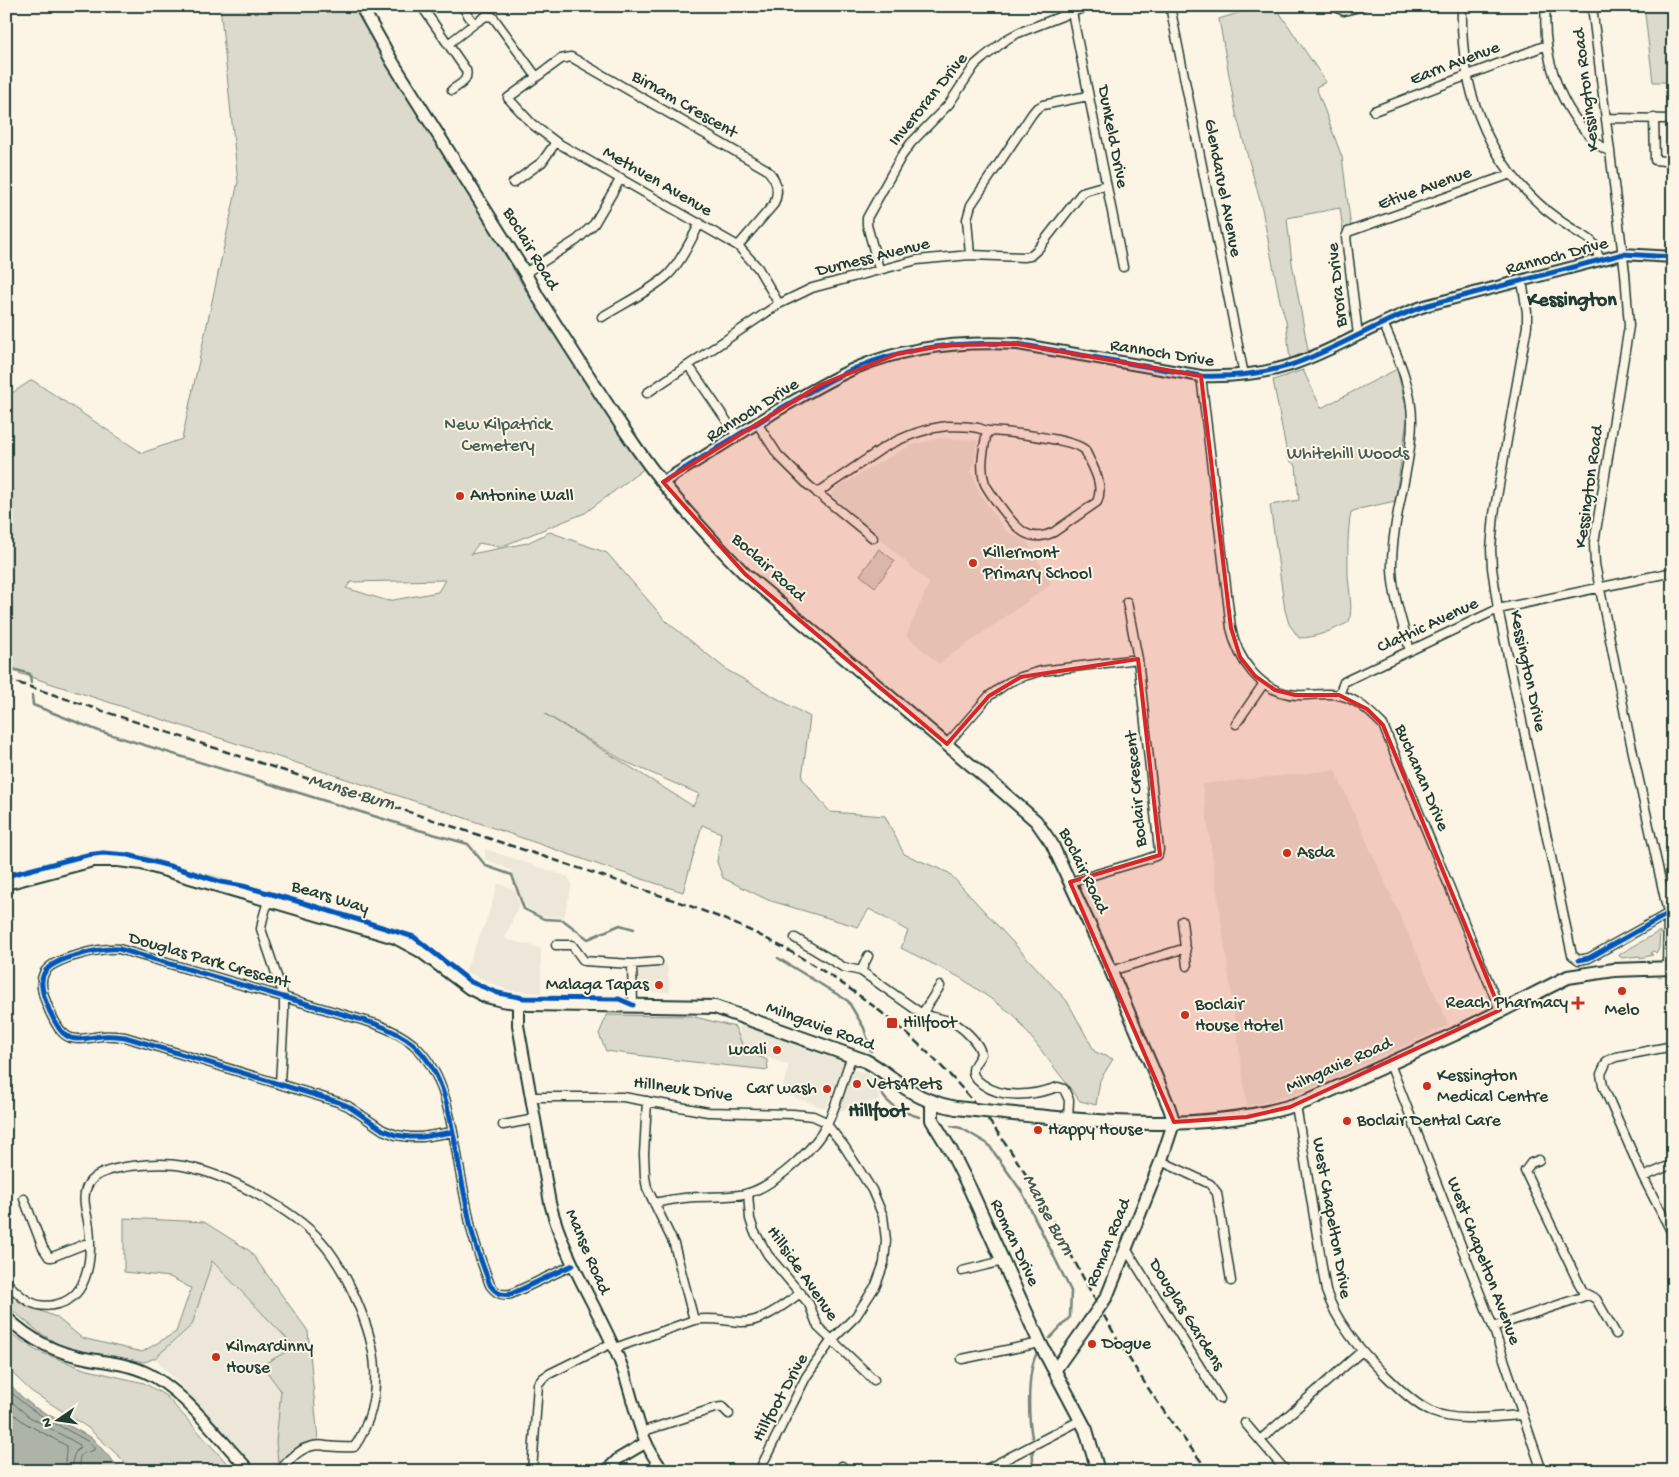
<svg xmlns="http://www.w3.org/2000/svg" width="1679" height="1477" font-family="'Gochi Hand',sans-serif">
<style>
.built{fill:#ece7d8}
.green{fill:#dcdacc;stroke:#7e8c80;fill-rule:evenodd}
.water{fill:#aeb3a7;stroke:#758479}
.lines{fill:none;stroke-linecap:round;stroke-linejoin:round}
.shore{stroke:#586c62;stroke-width:1}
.stream{stroke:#758479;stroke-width:2.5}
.minor-casing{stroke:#1f3d34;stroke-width:11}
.tertiary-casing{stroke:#1f3d34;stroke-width:14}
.secondary-casing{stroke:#1f3d34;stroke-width:15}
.primary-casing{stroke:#1f3d34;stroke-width:16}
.minor{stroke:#fcf5e5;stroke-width:8}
.tertiary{stroke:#fcf5e5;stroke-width:10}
.secondary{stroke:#fcf5e5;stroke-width:11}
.primary{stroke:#fcf5e5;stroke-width:12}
.rail{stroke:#1f3d34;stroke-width:2.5;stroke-dasharray:8 4;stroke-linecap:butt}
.secondary-bridge-casing{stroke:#1f3d34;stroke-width:15;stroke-linecap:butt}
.primary-bridge-casing{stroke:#1f3d34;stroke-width:16;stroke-linecap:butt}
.secondary-bridge{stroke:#fcf5e5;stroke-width:11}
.primary-bridge{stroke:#fcf5e5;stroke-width:12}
.cycleway-casing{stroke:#fcf5e5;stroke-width:8}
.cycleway{stroke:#0057b8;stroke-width:5}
.marked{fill:#d62828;fill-opacity:0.2;stroke:#d62828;stroke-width:4;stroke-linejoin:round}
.poi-dot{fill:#c8321e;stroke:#fcf5e5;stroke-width:2}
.labels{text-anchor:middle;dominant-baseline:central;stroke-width:4;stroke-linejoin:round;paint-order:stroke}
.street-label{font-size:18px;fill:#1f3d34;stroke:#fcf5e5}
.park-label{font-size:18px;fill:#455c52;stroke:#fcf5e5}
.poi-label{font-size:18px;fill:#1f3d34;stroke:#fcf5e5;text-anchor:start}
.water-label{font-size:19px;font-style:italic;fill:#435a51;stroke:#fcf5e5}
.quarter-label{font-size:20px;font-weight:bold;fill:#1f3d34;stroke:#fcf5e5}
</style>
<rect width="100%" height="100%" fill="#fcf5e5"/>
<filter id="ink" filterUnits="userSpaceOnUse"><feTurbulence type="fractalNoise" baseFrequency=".02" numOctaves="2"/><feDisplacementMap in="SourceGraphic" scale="10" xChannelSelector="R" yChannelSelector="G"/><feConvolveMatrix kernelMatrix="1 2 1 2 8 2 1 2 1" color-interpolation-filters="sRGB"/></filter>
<g filter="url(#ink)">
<!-- built -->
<path class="built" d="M938 438 978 440 975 461 971 471 980 494 1006 531 1027 542 1052 584 939 664 906 636 929 583 831 495 835 489 880 462 910 446Z
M1335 770 1449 1025 1303 1092 1269 1102 1247 1106 1202 784Z
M485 849 568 877 572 883 564 917 541 916 526 907 511 870 485 859Z
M498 883 516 891 519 904 505 939 541 948V993L507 990 465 971 488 916Z
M667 964 670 992H637L634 967Z
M741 1023 844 1063 836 1085 825 1108 781 1093 789 1065 735 1047Z
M853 1070 866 1073 876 1080V1090L881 1099 840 1111V1107Z
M212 1261 295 1347 281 1391 276 1442 278 1462 269 1471H261L155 1358 192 1325Z"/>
<!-- green -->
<path class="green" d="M220 6H355L437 139 529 296 645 468 585 513 500 547 479 543 471 554 527 543 550 532 607 553 667 622 727 670 810 717 802 778 830 812 885 816 904 854 949 873 1067 1001 1095 1052 1113 1059 1100 1080 1096 1105 1080 1101 1014 1015 961 978 901 948 908 931 869 909 858 927 768 900 723 878 717 862 721 833 702 825 683 892 611 869 436 808 6 669V397L32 380 142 453 182 439 238 182ZM445 580 438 592 388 601 346 588 351 582ZM545 714 626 762 699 794 693 806Z
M1260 6H1275L1326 82 1316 87 1342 157 1351 228 1343 231 1340 208 1287 218 1292 263 1309 355 1290 361 1286 321 1280 301 1261 204 1236 114 1219 19Z
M1644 6H1673V82H1653Z
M1397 369 1406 407 1407 420 1395 501 1359 509 1351 512C1347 533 1348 554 1348 575 1349 591 1353 607 1349 622 1333 630 1316 638 1299 638L1289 624 1285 610 1270 505 1299 500 1296 466 1288 459 1273 380 1303 370 1321 408Z
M879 549 895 561 875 587 860 575Z
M1660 931 1659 948 1656 953 1654 951 1651 953 1653 955 1640 958V956L1622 958 1619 956 1620 954Z
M607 1015 691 1016 735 1027 744 1049 767 1060 768 1070 675 1060 606 1051 599 1034Z
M124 1218 204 1222 250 1251 308 1331 318 1440 301 1444 278 1462 276 1442 281 1391 262 1365 295 1347 212 1261 192 1325 155 1358 145 1362 66 1349 40 1333 6 1305V1289L20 1303 56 1317 82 1338 142 1352 176 1332 191 1288 170 1277 124 1272Z
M6 1330 35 1350 84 1369 144 1383 166 1396 234 1471H135L87 1427 31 1391 10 1371 6 1372Z"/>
<!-- water -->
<path class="water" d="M6 1380 22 1397 34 1407 92 1438 122 1471H6Z"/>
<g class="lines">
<!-- shore -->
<path class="shore" d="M6 1387C32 1415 58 1424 89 1442L94 1448V1450C84 1454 77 1452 80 1467L85 1471
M6 1397 28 1416 80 1445V1447C72 1454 71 1462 75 1471
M6 1408 25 1423 67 1446 65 1459 67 1471"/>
<!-- stream -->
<path class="stream" d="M6 667 30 674 31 683
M32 695 33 705 99 731 419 830 468 844 486 866 512 875 524 909 544 919 563 920 588 939 620 925 634 929
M778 958 848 1001 864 1028 871 1051
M877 1081C881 1103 899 1111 919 1117
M951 1126 961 1128 988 1144 1022 1192 1071 1291 1070 1317 1050 1338
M1032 1437C1028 1417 1027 1371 1037 1353
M1031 1471 1033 1459 1032 1447"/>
<defs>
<path id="minor" d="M424 6 425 11 466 70C469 81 460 84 452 90
M462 6 474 24 486 16 493 17 536 76
M1170 6 1244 375
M1334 6 1344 11 1363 6
M1462 6C1460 86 1484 157 1546 210 1556 218 1566 225 1577 232 1582 235 1589 238 1593 243 1597 247 1598 255 1599 260
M1546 6C1542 52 1557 102 1589 135 1595 141 1601 149 1610 151
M1592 6 1625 273 1629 326 1597 525 1594 543 1595 564 1628 730 1668 913 1667 968
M1072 12 1123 267
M448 44 474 24
M1374 111 1547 45
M1606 118 1673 119
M1654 118 1655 160 1673 162
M513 183 542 162 556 142
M738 246 774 204C780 190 777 179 766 169L571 57 561 59 508 98 532 124 556 142 738 246 758 268 779 304
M970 255 967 219 971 205 1032 114 1036 109 1043 105 1088 96
M879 269 867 225V218L901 157 911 143 949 104 975 65 983 58 1007 39 1018 33 1088 6
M525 273 577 240 594 224 621 178
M1522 281 1527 312V326L1494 514 1491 549 1492 568 1498 609 1572 955 1579 960 1589 958 1671 912
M602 317C621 305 654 289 669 274 682 260 691 240 700 223
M1383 323C1397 355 1412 386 1412 421 1411 471 1391 519 1392 569 1393 597 1403 624 1410 651
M1358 335 1346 237 1348 232 1511 174
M689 366 737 436
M1201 376 1231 628C1238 660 1260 693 1297 695 1311 696 1325 692 1339 695 1358 699 1371 713 1383 725L1500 1010
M647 393 779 304 812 288 917 260 970 255 1024 257 1030 256 1038 249 1081 194 1085 191 1106 185
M757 423 778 455 808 485 873 538
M817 493 883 448C903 437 925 428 948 426 958 426 968 426 978 428 982 429 985 431 989 431 1007 432 1074 439 1085 450 1092 466 1105 484 1097 502L1054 532C1029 544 1017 529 1003 510 996 501 990 493 985 484 979 466 984 449 987 431
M1339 695 1344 682 1352 678 1498 609 1673 572
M1236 724 1264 683
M947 744 989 696 1009 682 1021 677 1041 671 1138 659
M1070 882 1144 860 1158 855 1159 850 1138 659 1127 602
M268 901 263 918 261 929 284 997V1013L280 1083
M1182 921 1187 966
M795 938 843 967 861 971 922 1014C931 1017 940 1018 949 1021 960 1024 980 1043 981 1054 979 1060 972 1065 973 1072 973 1077 978 1081 982 1084 1004 1100 1034 1095 1058 1087L1064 1089 1069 1100 1068 1119
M556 945H572L584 961 632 964 658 962
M632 964 633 1005
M861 971 868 956
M1111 971 1186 948
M922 1014 940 986
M1673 1046 1616 1057 1607 1061 1601 1074 1603 1086 1643 1177 1673 1235
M1390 1064 1493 1327 1542 1471
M531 1097H623L708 1112 793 1114 813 1116 824 1121 844 1146 872 1190 883 1216 886 1240 884 1263 876 1285 856 1316 831 1341 806 1377 759 1471
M647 1101 644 1154 645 1177 647 1188 674 1244 694 1320
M1296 1105 1326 1291C1331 1305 1338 1319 1347 1331 1361 1352 1409 1403 1432 1412 1461 1423 1494 1416 1523 1415
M503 1125 535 1119
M453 1132 422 1137H410L396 1135 383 1130 348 1106 338 1102 125 1037C117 1036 109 1035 102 1036 91 1037 82 1041 71 1038 60 1034 55 1022 50 1012 34 976 40 965 78 955 92 951 105 948 119 949L376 1024C389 1029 402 1035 413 1044 443 1071 449 1111 456 1148 460 1173 465 1198 470 1223 474 1244 483 1265 490 1285 496 1293 501 1296 511 1294L573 1265
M1539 1160 1531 1163 1525 1171 1583 1292 1596 1299 1616 1334
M1161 1161 1210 1184 1217 1193 1231 1281
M1643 1177 1673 1164
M748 1193 750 1219 754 1231 768 1255 809 1304 818 1327 874 1380
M24 1199 43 1248 49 1257H52L90 1242
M654 1203C664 1201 674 1199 684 1198 705 1195 728 1199 749 1193 776 1184 815 1149 827 1124 838 1103 843 1078 852 1056
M1125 1247 1220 1399
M962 1271 1003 1261
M6 1282C21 1297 34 1311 58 1304 90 1296 92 1254 89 1227 87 1212 80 1196 89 1183 101 1164 162 1162 183 1166 226 1174 291 1208 321 1241 346 1269 373 1330 375 1368 376 1386 374 1403 368 1420 364 1429 361 1439 354 1447 344 1448 336 1447 326 1446 305 1442 292 1457 279 1471
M1493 1327 1588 1295
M615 1348 694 1320C711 1317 725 1321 741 1322 762 1323 784 1304 801 1293
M962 1359 1040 1343
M1671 1409 1673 1411
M1245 1423 1286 1471
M641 1432 715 1408 722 1407 729 1414
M1260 1440 1362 1351
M842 1466 843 1471
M532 1471 538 1384 543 1378 549 1374 612 1343
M983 1471 1081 1420"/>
<path id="tertiary" d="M663 482C701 458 739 434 778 410 804 395 830 379 858 367 908 346 964 341 1018 344L1201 376C1231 377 1262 374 1291 365 1339 349 1380 320 1428 305L1623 254 1673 257
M518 1003V1025L550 1203C564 1259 597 1306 619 1359 635 1397 636 1439 664 1471
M6 1317C32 1341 55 1353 90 1359 108 1362 128 1364 145 1372 183 1389 221 1441 250 1471
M606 1471 618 1459 645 1443"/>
<path id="secondary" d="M361 6 393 63 525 273 538 297C567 342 595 387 625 431 659 483 701 529 745 574L1004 793 1036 821 1052 844 1111 971 1169 1107 1174 1122 1161 1161 1107 1296 1103 1302
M1055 1370 1089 1322"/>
<path id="primary" d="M6 883 93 860H118L142 863 395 937 421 951 470 988 486 996 502 1000 529 1004 715 1007 866 1061C882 1069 894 1081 909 1090 922 1099 940 1105 956 1108
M932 1101V1120L951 1151 970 1189 1040 1343 1086 1430 1098 1471
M994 1112C1096 1122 1209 1135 1307 1101L1455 1034 1568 977 1614 970 1673 968"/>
</defs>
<!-- minor casing -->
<use href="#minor" class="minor-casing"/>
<!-- tertiary casing -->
<use href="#tertiary" class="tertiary-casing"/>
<!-- secondary casing -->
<use href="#secondary" class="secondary-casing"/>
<!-- primary casing -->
<use href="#primary" class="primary-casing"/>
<!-- minor -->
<use href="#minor" class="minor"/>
<!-- tertiary -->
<use href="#tertiary" class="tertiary"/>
<!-- secondary -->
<use href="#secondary" class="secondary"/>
<!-- primary -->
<use href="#primary" class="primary"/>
<!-- rail -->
<path class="rail" d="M6 679 624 883C667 898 711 912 753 932 856 982 948 1057 1012 1153 1046 1204 1073 1260 1103 1314 1134 1369 1169 1422 1209 1471"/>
<defs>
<path id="secondary-bridge" d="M1089 1322 1103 1302"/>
<path id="primary-bridge" d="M956 1108 994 1112"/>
</defs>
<!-- secondary-bridge casing -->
<use href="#secondary-bridge" class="secondary-bridge-casing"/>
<!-- primary-bridge casing -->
<use href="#primary-bridge" class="primary-bridge-casing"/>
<!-- secondary-bridge -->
<use href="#secondary-bridge" class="secondary-bridge"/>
<!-- primary-bridge -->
<use href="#primary-bridge" class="primary-bridge"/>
<defs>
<path id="cycleway" d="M663 482C701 458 739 434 778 410 804 395 830 379 858 367 908 346 964 341 1018 344L1201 376C1231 377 1262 374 1291 365 1339 349 1380 320 1428 305L1623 254 1673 257
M6 876 87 855 103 853 128 855 177 868 221 882 243 886 307 904 414 937 471 982 498 993 524 998 619 999 633 1005
M1579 960 1589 958 1673 911
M453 1132 422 1137H410L396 1135 383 1130 348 1106 338 1102 125 1037C117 1036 109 1035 102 1036 91 1037 82 1041 71 1038 60 1034 55 1022 50 1012 34 976 40 965 78 955 92 951 105 948 119 949L376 1024C389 1029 402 1035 413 1044 443 1071 449 1111 456 1148 460 1173 465 1198 470 1223 474 1244 483 1265 490 1285 496 1293 501 1296 511 1294L573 1265"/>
</defs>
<!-- cycleway casing -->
<use href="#cycleway" class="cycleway-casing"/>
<!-- cycleway -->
<use href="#cycleway" class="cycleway"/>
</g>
</g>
<!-- marked area -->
<path class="marked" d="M1018 344 1201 376 1231 628 1240 657 1255 676 1275 690 1295 695H1339L1367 709 1383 725 1500 1010 1290 1107 1247 1117 1174 1122 1070 882 1160 855 1138 659 1021 677 989 696 947 744 745 574 663 482 820 385 897 354 945 345Z"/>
<!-- markers -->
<g class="poi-dot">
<circle cx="460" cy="496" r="5"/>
<circle cx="973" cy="563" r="5"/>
<circle cx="1287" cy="853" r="5"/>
<circle cx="659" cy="985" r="5"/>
<circle cx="1622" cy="991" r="5"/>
<path d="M1575.5 995.5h5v5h5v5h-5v5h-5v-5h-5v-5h5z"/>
<circle cx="1185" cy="1015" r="5"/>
<rect x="886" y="1017" width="12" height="12" rx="2.5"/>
<circle cx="777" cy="1050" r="5"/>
<circle cx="857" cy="1084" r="5"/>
<circle cx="1427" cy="1086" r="5"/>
<circle cx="827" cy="1089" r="5"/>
<circle cx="1347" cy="1121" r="5"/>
<circle cx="1038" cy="1130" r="5"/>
<circle cx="1092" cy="1344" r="5"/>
<circle cx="216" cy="1357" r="5"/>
</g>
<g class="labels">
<!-- street labels -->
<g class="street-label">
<text transform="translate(1455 64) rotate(-21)">Earn Avenue</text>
<text transform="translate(1587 90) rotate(-97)">Kessington Road</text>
<text transform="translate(929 100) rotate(-51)">Inveroran Drive</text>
<text transform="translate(684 105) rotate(30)">Birnam Crescent</text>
<text transform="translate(1112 137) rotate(79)">Dunkeld Drive</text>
<text transform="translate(657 182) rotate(30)">Methven Avenue</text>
<text transform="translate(1222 188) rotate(79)">Glendaruel Avenue</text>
<text transform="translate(1425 189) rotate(-20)">Etive Avenue</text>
<text transform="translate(530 249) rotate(59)">Boclair Road</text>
<text transform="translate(1557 257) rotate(-15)">Rannoch Drive</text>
<text transform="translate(873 258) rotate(-14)">Durness Avenue</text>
<text transform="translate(1338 285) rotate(-96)">Brora Drive</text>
<text transform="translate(1162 354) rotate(9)">Rannoch Drive</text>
<text transform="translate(753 411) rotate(-32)">Rannoch Drive</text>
<text transform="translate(1590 487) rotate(-82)">Kessington Road</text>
<text transform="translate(768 568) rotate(42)">Boclair Road</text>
<text transform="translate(1428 626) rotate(-25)">Clathic Avenue</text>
<text transform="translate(1527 671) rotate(78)">Kessington Drive</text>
<text transform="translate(1421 778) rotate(67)">Buchanan Drive</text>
<text transform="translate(1137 789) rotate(-95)">Boclair Crescent</text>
<text transform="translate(1083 871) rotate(64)">Boclair Road</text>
<text transform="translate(330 898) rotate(17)">Bears Way</text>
<text transform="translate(209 961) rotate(16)">Douglas Park Crescent</text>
<text transform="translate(820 1027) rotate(20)">Milngavie Road</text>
<text transform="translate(1339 1066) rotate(-24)">Milngavie Road</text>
<text transform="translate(683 1090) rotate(8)">Hillneuk Drive</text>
<text transform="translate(1331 1218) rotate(80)">West Chapelton Drive</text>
<text transform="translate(1014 1243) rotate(65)">Roman Drive</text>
<text transform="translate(1109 1243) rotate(-68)">Roman Road</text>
<text transform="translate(587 1252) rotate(67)">Manse Road</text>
<text transform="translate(1483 1261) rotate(69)">West Chapelton Avenue</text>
<text transform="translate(802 1274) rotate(55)">Hillside Avenue</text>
<text transform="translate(1186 1315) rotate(58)">Douglas Gardens</text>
<text transform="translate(781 1398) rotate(-61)">Hillfoot Drive</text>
</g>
<!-- park labels -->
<g class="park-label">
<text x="498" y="425">New Kilpatrick<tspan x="498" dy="21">Cemetery</tspan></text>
<text x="1348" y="454">Whitehill Woods</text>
</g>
<!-- poi labels -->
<g class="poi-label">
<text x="470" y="496">Antonine Wall</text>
<text x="983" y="553">Killermont<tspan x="983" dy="21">Primary School</tspan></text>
<text x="1297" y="853">Asda</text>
<text x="649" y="985" text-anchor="end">Malaga Tapas</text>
<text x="1568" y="1003" text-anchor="end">Reach Pharmacy</text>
<text x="1195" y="1005">Boclair<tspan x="1195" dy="21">House Hotel</tspan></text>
<text x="1622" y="1010" text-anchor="middle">Melo</text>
<text x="903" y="1023">Hillfoot</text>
<text x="767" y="1050" text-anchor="end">Lucali</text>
<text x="1437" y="1076">Kessington<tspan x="1437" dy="21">Medical Centre</tspan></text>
<text x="867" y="1084">Vets4Pets</text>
<text x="817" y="1089" text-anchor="end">Car wash</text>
<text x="1357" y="1121">Boclair Dental Care</text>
<text x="1048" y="1130">Happy House</text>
<text x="1102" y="1344">Dogue</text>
<text x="226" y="1347">Kilmardinny<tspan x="226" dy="21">House</tspan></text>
</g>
<!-- water labels -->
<g class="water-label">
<text transform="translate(351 793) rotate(17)">Manse Burn</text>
<text transform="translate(1047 1215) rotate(62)">Manse Burn</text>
</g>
<!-- quarter labels -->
<g class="quarter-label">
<text x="1572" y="301">Kessington</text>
<text x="878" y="1112">Hillfoot</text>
</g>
</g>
<!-- margin -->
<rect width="1679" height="1477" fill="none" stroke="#fcf5e5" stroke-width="25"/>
<rect x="12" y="12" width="1654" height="1452" fill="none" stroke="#1f3d34" stroke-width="2" filter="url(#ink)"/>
<!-- north arrow -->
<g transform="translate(58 1420) rotate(257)" stroke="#fcf5e5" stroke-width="4" paint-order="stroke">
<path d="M0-4L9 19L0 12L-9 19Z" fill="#1f3d34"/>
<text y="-8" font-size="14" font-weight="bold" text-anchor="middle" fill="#1f3d34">N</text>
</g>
</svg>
